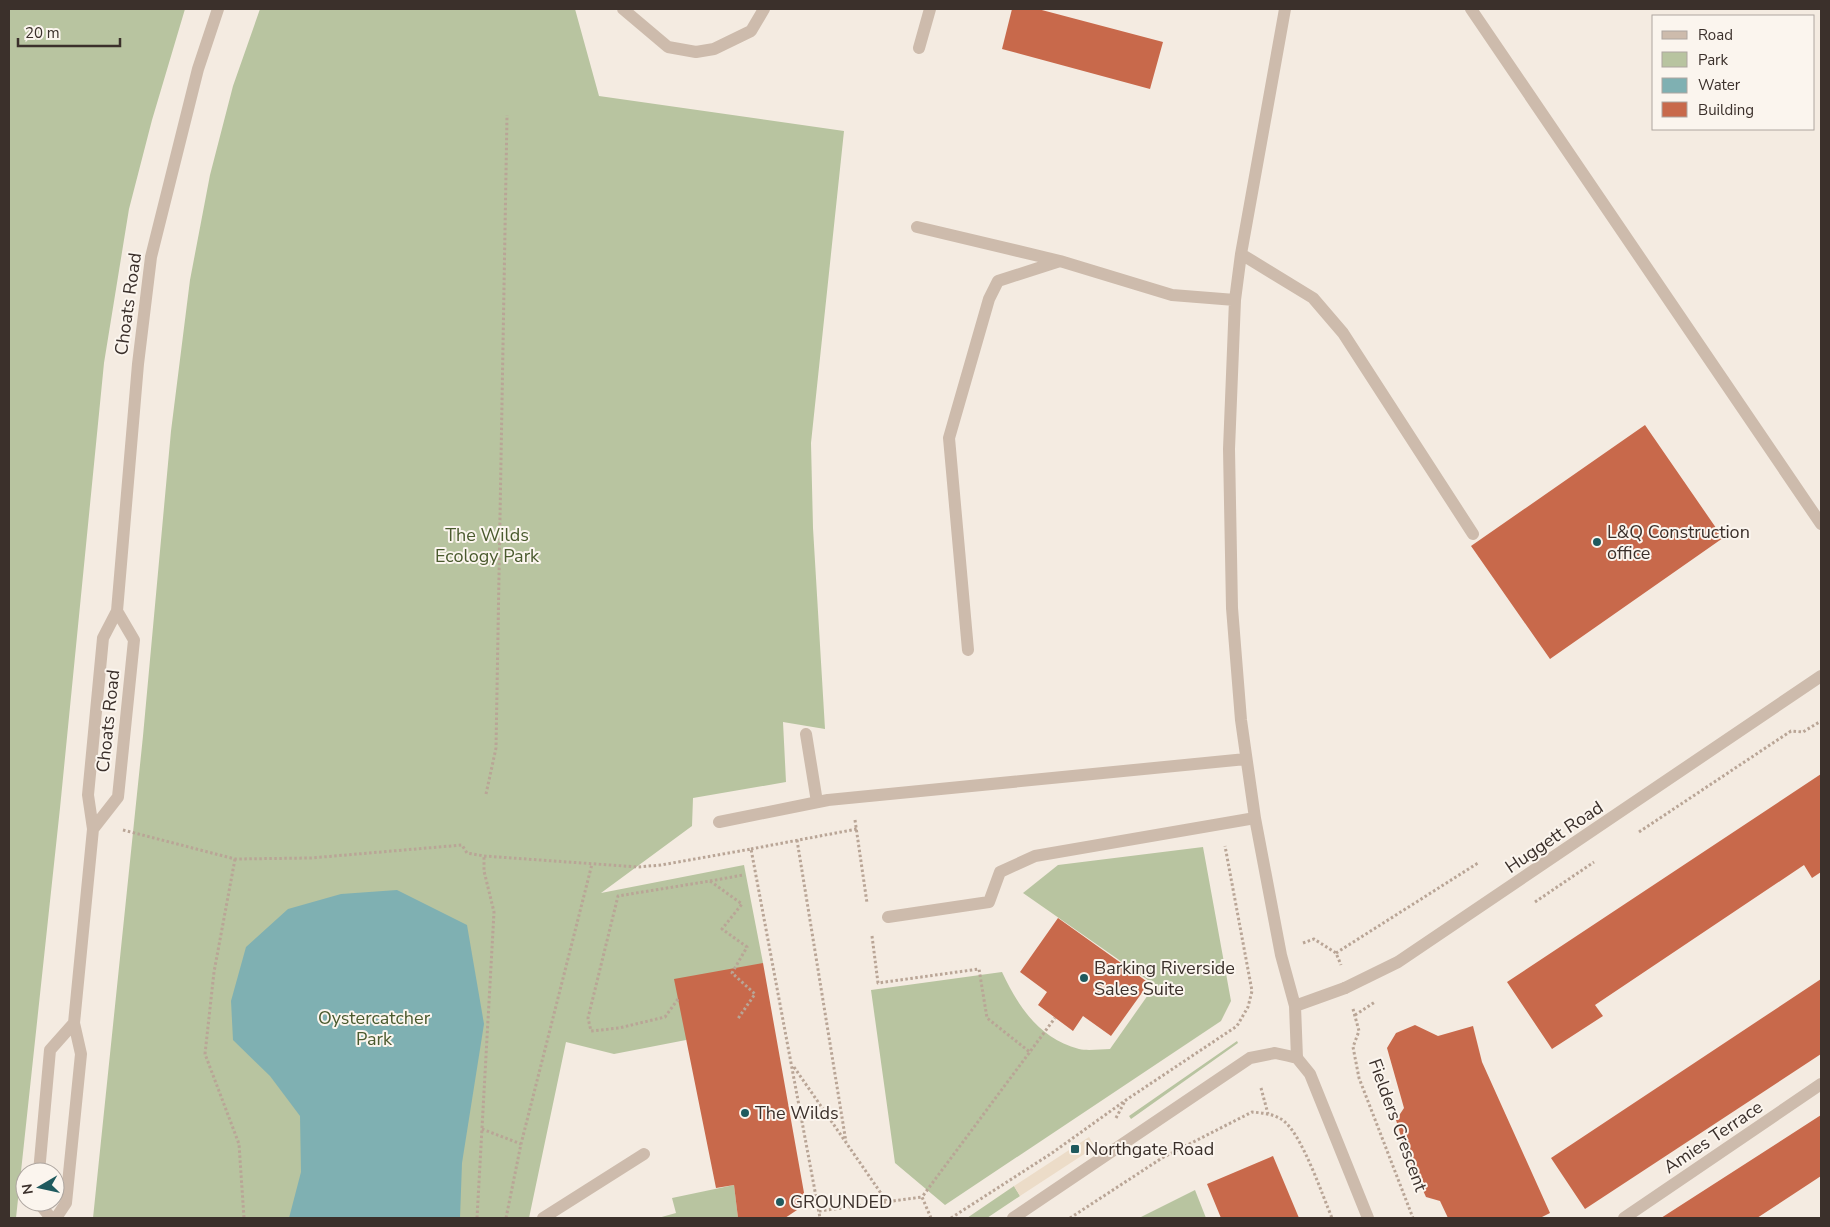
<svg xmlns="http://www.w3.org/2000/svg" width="1830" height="1227" font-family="'Nunito Sans',sans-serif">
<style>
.green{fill:#b8c4a0}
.plaza{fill:#ecdcc8}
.water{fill:#7fb0b2}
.building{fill:#c8694b}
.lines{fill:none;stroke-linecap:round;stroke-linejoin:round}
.path{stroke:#b9a596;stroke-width:3;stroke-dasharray:2.5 2.5;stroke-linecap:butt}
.service{stroke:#cdbbac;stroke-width:12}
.minor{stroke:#cdbbac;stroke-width:12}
.tertiary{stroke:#cdbbac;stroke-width:12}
.poi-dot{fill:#1f5a5e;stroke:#fbf5ee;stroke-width:2}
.labels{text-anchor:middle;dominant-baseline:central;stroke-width:4;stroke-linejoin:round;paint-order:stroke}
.street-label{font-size:18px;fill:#3b302b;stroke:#fbf5ee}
.poi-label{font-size:18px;fill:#3b302b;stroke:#fbf5ee;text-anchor:start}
.park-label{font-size:18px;fill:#4a5a2e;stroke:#fbf5ee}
</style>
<rect width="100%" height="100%" fill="#f4ebe1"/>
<!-- green -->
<path class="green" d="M9 9H185L152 120 129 209 104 363 60 808 16 1218H9Z
M260 9H575L599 96 844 131 811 443 813 528 825 729 783 722 786 782 693 798 692 826 601 893 744 865 763 963 686 1040 614 1054 566 1042 529 1218H93L143 736 171 431 190 280 210 175 233 86Z
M1203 847 1231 1001 1221 1021 945 1205 895 1163 871 990 1002 972C1019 1008 1039 1038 1079 1049 1088 1051 1101 1049 1110 1049L1155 985 1023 893 1058 865Z
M1237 1041 1238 1043 1131 1119 1129 1116Z
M734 1185 738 1218H658L676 1213 672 1198Z
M1014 1186 1020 1196 987 1218H967Z
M1195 1190 1206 1218H1139Z"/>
<!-- plaza -->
<path class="plaza" d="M1089 1137 1095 1147 1020 1196 1014 1186Z"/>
<!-- water -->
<path class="water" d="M397 890 467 925 484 1024 462 1163 460 1218H289L301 1172 300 1116 270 1076 233 1040 231 1001 246 947 288 909 341 894Z"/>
<!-- building -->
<path class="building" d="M1012 9H1038L1163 42 1150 89 1002 49Z
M1645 425 1723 538 1550 659 1471 546Z
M1821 774V872L1812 878 1804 865 1595 1005 1603 1016 1552 1049 1507 982Z
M1058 918 1149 983 1111 1036 1083 1016 1073 1031 1038 1005 1047 992 1020 972Z
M763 963 806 1204 785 1218H738L734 1185 716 1188 674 979Z
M1821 979V1054L1585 1209 1551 1158Z
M1415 1025 1438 1036 1473 1026 1482 1062 1550 1213 1540 1218H1448L1440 1201 1426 1197 1406 1153 1396 1120 1404 1108 1387 1048 1396 1033Z
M1821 1115V1176L1757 1218H1661Z
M1273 1156 1299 1218H1221L1207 1184Z"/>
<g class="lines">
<!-- path -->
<path class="path" d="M486 794 496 748 507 115
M855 820 867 903
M123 830 235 859 311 858 462 845 467 853 484 856 638 867 661 865 751 849 820 1218
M1639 832 1791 731 1803 732 1821 721
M797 840 846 1142
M751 849 857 829
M235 859 214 972 205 1054 239 1144 244 1218
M710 881 743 875
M1535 902 1594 862
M872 936 878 983 979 969 987 1018 1031 1053
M1303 943 1314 939 1336 953 1341 965
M1336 953 1478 863
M678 999 665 1017 619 1028 591 1031 588 1018 618 896 710 881 742 904 722 929 747 947 732 973 755 994 737 1020
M1353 1009 1359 1031 1353 1047 1359 1078 1413 1218
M1355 1015 1375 1002
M794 1067 887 1202
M1261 1088 1268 1114
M1116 1118 1125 1101
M482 1129 521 1144
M819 1211 922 1197
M477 1218 494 912 484 871V856
M506 1218 521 1144 592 864
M931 1218 922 1197 1055 1018
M951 1218 1052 1153 1126 1100 1237 1026 1248 1007 1252 991 1225 846
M1070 1218 1162 1158 1252 1112C1263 1113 1276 1114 1285 1122 1303 1138 1322 1194 1332 1218"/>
<!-- service -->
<path class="service" d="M623 9 668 47 696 52 714 49 751 31 764 9
M1285 9 1241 254 1235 300 1229 449 1232 608 1241 720 1255 818 1281 955 1295 1006 1297 1058
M1471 9 1821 524
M919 48 930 9
M917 227 1060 261 1172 295 1235 300
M1241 254 1313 298 1343 333 1473 534
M968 650 949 438 989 299 998 281 1060 261
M806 734 817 802
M719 822 828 800 1246 759
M888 917 989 902 1000 872 1035 856 1255 818
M1295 1006 1345 988
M543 1218 644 1154"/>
<!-- minor -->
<path class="minor" d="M1345 988 1398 962 1821 676
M1624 1218 1821 1084"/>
<!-- tertiary -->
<path class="tertiary" d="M93 829 118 797 134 640 117 611
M39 1172 50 1050 74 1023
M38 1202 51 1218
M56 1218 66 1203 81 1054 74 1023 93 829 88 795 103 638 117 611 138 364 151 257 198 69 218 9
M1013 1218 1250 1058 1275 1053 1289 1056 1297 1058 1310 1074 1368 1218"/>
</g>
<!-- markers -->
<g class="poi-dot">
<circle cx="1597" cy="542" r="5"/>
<circle cx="1084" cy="978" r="5"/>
<circle cx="745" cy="1113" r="5"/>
<rect x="1070" y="1144" width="10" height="10" rx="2.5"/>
<circle cx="780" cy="1202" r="5"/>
</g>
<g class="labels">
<!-- street labels -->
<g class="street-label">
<text transform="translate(128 304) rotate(-82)">Choats Road</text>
<text transform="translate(108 721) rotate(-84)">Choats Road</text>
<text transform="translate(1554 837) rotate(-34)">Huggett Road</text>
<text transform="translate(1398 1125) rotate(70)">Fielders Crescent</text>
<text transform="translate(1713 1137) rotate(-34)">Amies Terrace</text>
</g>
<!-- poi labels -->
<g class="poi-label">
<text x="1607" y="532">L&amp;Q Construction<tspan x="1607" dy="21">office</tspan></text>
<text x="1094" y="968">Barking Riverside<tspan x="1094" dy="21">Sales Suite</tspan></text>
<text x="755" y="1113">The Wilds</text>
<text x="1085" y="1149">Northgate Road</text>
<text x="790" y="1202">GROUNDED</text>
</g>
<!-- park labels -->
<g class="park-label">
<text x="487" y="535">The Wilds<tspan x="487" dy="21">Ecology Park</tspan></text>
<text x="374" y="1018">Oystercatcher<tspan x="374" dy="21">Park</tspan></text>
</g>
</g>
<!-- border -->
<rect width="1830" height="1227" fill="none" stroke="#3b302b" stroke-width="20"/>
<!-- legend -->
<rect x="1652" y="15" width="162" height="115" fill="#fbf5ee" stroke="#aea6a0"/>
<rect x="1662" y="31" width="25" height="8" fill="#cdbbac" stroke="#aea6a0"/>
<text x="1698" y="40" font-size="15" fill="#3b302b">Road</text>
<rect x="1662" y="52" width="25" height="15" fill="#b8c4a0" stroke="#aea6a0"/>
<text x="1698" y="65" font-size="15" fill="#3b302b">Park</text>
<rect x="1662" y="78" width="25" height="15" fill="#7fb0b2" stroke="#aea6a0"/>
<text x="1698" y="90" font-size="15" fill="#3b302b">Water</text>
<rect x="1662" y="102" width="25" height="15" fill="#c8694b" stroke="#aea6a0"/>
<text x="1698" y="115" font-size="15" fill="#3b302b">Building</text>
<!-- north arrow -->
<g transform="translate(40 1187) rotate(261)"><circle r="24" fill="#fbf5ee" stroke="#aea6a0"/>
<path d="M0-4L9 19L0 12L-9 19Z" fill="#1f5a5e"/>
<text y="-8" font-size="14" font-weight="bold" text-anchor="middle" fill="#3b302b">N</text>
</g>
<!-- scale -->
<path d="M18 38v8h102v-8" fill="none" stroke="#3b302b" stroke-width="2.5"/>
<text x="25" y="38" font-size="15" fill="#3b302b" stroke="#fbf5ee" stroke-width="4" paint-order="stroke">20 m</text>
</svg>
